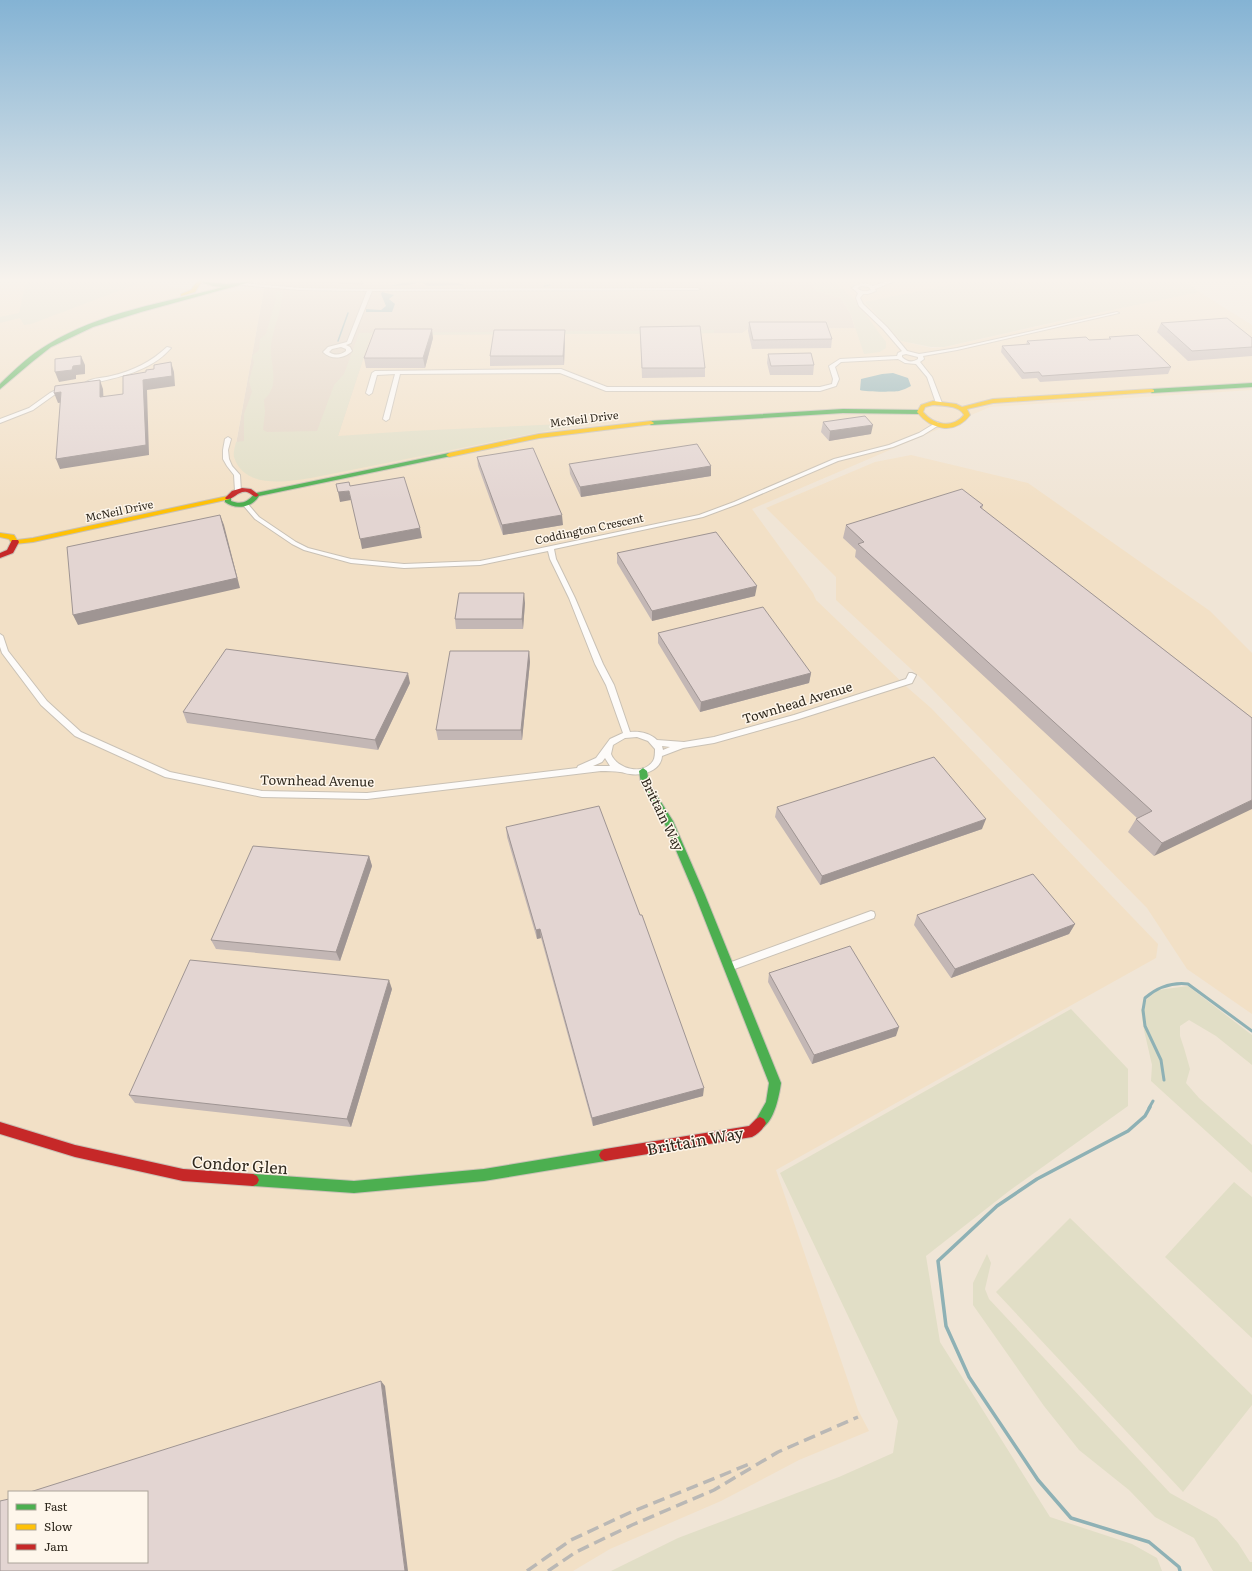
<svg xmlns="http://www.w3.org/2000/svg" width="1252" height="1571" font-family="Literata,serif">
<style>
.commercial{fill:#e3d5c5}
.built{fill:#f2e0c6;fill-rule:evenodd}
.green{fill:#e1dec6}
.water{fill:#8eb1b5}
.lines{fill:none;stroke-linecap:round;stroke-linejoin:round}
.stream-far2{stroke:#8eb1b5;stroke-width:1.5}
.stream-far1{stroke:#8eb1b5;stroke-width:3}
.stream{stroke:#8eb1b5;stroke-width:3.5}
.street-casing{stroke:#c9c1b5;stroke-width:2}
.fast-casing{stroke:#c9c1b5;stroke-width:2}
.slow-casing{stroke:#c9c1b5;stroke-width:2}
.jam-casing{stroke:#c9c1b5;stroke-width:2}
.street{fill:#fdfbf9;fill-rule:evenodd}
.fast{fill:#4caf50;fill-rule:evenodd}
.slow{fill:#ffc107;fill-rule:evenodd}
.jam{fill:#c62828;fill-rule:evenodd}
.rail{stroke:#bab8b5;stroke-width:3.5;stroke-dasharray:12 6;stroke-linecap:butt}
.wall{fill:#c3b7b5}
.shaded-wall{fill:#9f9593}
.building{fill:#e3d5d2;stroke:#9f9593}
.labels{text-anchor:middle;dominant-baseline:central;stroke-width:3;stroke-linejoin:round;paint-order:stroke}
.far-street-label{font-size:11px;fill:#2f281d;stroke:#fef6eb}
.street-label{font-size:13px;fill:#2f281d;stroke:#fef6eb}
.near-street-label{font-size:16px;fill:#2f281d;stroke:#fef6eb}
</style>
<rect width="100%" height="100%" fill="#f0e5d6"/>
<!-- commercial -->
<path class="commercial" d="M269 281H812L816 291 841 298 851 315 855 328 748 329 743 333 338 436 236 444 264 289Z"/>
<!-- built -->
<path class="built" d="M0 281H146L156 282 176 288 229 292 264 289 236 444 338 436 371 335 742 333 748 329 855 328 851 315 841 298 816 291 812 281H971L865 302 901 341 932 348 945 347 1198 291 1252 325V390L990 407 752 509 813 593 816 600 908 688 931 708 1158 944 1156 958 776 1170 858 1410 869 1431 799 1460 721 1501 610 1549 573 1571H0ZM9 1492H147V1562H9Z
M911 455 1028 483 1210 611 1252 653V1014L1187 969 1147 908 923 680 836 600V577L766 508 875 462Z"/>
<!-- green -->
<path class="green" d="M26 281H145L31 324 24 325 20 318 0 323V317L19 313Z
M812 281H837L838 285 854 299 886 342V348L880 352 864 354 851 315 841 298 816 291Z
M968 281H1184L1199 292 1069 319 944 347H931L901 341 865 302Z
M275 291H283C282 310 273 328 271 346 270 359 277 380 271 390 270 394 266 397 264 400L265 412 263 430 267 432 317 431 334 385 344 374 359 333 714 330V333L371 335 338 436 411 431 605 422 551 430 311 478C286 482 244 489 234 457 233 453 235 446 236 442L244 441V414L252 392 249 381 254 362 252 356 259 350 260 339 266 334 276 299Z
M1188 986 1252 1035V1065L1216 1036 1189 1020 1180 1026V1036L1184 1048 1190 1069 1186 1083 1199 1098 1252 1145V1173L1151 1081 1152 1065 1144 1030 1141 1010 1147 999 1158 990Z
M1071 1009 1128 1069V1106L1009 1191 926 1256 940 1342 1050 1517 1132 1544 1157 1558 1162 1571H611L678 1538 839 1477 893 1453 898 1421 780 1173Z
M1234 1182 1252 1197V1338L1165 1257Z
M1070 1218 1252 1395V1405L1183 1492 996 1292Z
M987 1254 991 1263 985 1289 989 1299 1170 1493 1217 1519 1238 1543 1250 1562H1252V1571H1213L1194 1538 1155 1517 1129 1490 1079 1450 1044 1406 973 1305V1283Z"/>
<!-- water -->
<path class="water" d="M409 281H447L466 285 428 286 421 282 409 285 391 286Z
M382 292 394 295 389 299 395 304 392 312H366V309L381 310 386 306 381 294Z
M893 373 908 378 911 386C907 388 903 390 899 391 892 392 865 392 860 390L861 379 882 374Z"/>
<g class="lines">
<!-- stream-far2 -->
<path class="stream-far2" d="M544 286 550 285
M338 341 348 313"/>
<!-- stream-far1 -->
<path class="stream-far1" d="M1164 1080 1161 1060 1145 1026 1143 1010 1145 998C1158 987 1171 982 1188 984L1252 1031
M1149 1108 1153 1101"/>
<!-- stream -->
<path class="stream" d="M1150 1107 1145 1116 1128 1131 1037 1179 997 1206 938 1261 946 1326 969 1377 1038 1480 1071 1518 1149 1542 1179 1567 1180 1571"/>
<defs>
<path id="street" d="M888 281H895L875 289 876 291 868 294H863L860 298 863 304 887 327 907 351 919 354 957 348 1117 312 1119 313 957 350 923 356 924 359 920 362 932 377 942 403 939 405 936 403 927 377 916 364 905 363 898 359 841 362 835 367 839 379 836 386 820 391H606L560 373 400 374 389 419 386 421 383 419 395 374 377 375 372 393 369 395 366 393 372 373 375 371 561 369 607 387H820L832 384 833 379 829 366 840 359 897 356 898 353 902 351 883 329 859 306 856 298 858 293 852 288C858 283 866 282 873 286ZM861 286 869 287 871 290C866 292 861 292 857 288ZM906 354 918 357V359C912 363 907 362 902 357V355Z
M242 283 300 288 370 289 698 288 700 289 698 290 372 291 351 343 346 345 350 347 352 351C344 359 331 360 323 352L328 347 347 342 367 291 300 290 240 285V283ZM341 347 346 349V351C341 355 335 356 329 352L332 349Z
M167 347 171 348C150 372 119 377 89 384L86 382C93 378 103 378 111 376 133 371 151 362 167 347Z
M64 386 67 388 66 389 54 395 33 410 0 423V419L29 408 50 393Z
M937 422 939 423V425L923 435 893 447 838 461 738 504 703 517 554 549 556 559 575 598 603 664 614 685 630 732C639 731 650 733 657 740L684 742 714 737 794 715 906 679 909 673H912L916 675 912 683 799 719 714 743 683 748 662 756C661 771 642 776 630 774 626 774 623 772 620 772 614 771 607 771 601 771L367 799 262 797 165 777 75 736 41 705 2 653 0 647V634L3 636 8 651 47 701 81 732 170 772 262 791 367 793 577 768 578 766 596 758 610 739 623 733 606 685 595 664 569 598 550 559 548 551 480 565 404 568 351 563 304 550 292 544 255 519 243 505V503H247L259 517 296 542 308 548 351 559 404 564 480 561 699 515 734 502 834 459 889 445 919 433ZM637 737 648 741 655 749C655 753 655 758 653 761 643 776 617 769 611 754L613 745 625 738ZM662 746 670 747 663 750ZM605 758 610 766H593L602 762Z
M228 437 231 439 228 450 229 459 232 466 240 475 241 491 238 493 235 491 234 475 227 466 223 459V450L225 439Z
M871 911 874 912 875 915 874 918 729 971 726 970 724 967 726 964Z"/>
<path id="fast" d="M198 281 226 284 254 281 141 312 93 327 51 347 32 362 0 389V384C14 370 30 355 47 345 100 312 164 303 223 287L213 286Z
M1252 383V387L1152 393 1149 391 1152 389Z
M843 409 920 410 923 412 920 414 843 413 651 425 648 423 651 421Z
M449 453 452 455 451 456 259 496C252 508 235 510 225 502V498L228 496 231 498V501C241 505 248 502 254 494L256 493Z
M643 768 647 771 649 783 673 821 705 895 781 1083C779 1097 774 1123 760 1129L756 1127 754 1123 766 1102 769 1083 695 895 664 822 641 783 639 771Z
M605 1149 609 1151 611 1155 609 1159 605 1161 484 1181 354 1193 253 1186 249 1184 247 1180 249 1176 253 1174 354 1181 484 1169Z"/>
<path id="slow" d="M197 281H202L195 292 181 296V294L191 290Z
M1152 389 1154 390V392L993 403 967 409 970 415C955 435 931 430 917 412L921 405 933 401 956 404 962 407 993 399ZM933 405C943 406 959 405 964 415 952 429 934 425 923 412L925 407Z
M651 421 654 423 653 424 539 438 449 457 446 455 449 453 539 434Z
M228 496 230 497V499L33 542 15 544H12L9 539 0 537V533L14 535 17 540 33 538Z"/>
<path id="jam" d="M242 488 251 489 259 495 256 497C253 496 250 493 247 492 238 490 234 500 226 499L225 498 232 491Z
M12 540H18L19 542 13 553 0 558V553L7 550Z
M760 1117 764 1119 766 1123C763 1129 758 1134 752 1137L605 1161 601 1159 599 1155 601 1151 605 1149 749 1126 756 1119Z
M0 1122 75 1145 183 1169 253 1174 257 1176 259 1180 257 1184 253 1186 183 1181 75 1157 0 1134Z"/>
</defs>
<!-- street casing -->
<use href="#street" class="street-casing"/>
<!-- fast casing -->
<use href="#fast" class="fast-casing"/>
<!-- slow casing -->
<use href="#slow" class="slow-casing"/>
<!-- jam casing -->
<use href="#jam" class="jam-casing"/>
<!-- street -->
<use href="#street" class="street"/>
<!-- fast -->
<use href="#fast" class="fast"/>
<!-- slow -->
<use href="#slow" class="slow"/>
<!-- jam -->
<use href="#jam" class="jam"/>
<!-- rail -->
<path class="rail" d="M527 1571 571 1540 629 1513 752 1463
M548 1571 576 1552 632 1525 714 1490 778 1452 858 1417"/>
</g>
<!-- wall -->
<path class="wall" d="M320 281H364L362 285 340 284 339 283H320Z
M749 322 832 339 831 348 752 349 748 331Z
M1161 323 1252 338V356L1188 361 1157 332Z
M640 327 705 368V377L642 378Z
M1109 337 1171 367 1168 374 1040 382 1037 378 1022 379 1001 352 1002 346 1026 345 1027 341 1089 340 1109 339Z
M433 338 425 368H366L364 358Z
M565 339 564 365 490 366V356Z
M768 354 814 365 813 375H770L767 363Z
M823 422 871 434 829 441 821 432Z
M477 457 563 525 503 535 478 466Z
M569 464 711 466V476L581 497 570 474Z
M983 505 982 509 1252 718 1154 856 1128 832 1136 819 1137 818 855 557 856 550 843 538 846 525Z
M617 553 755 596 652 621 617 563Z
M525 603 523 629H456L455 619Z
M658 633 811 673 809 683 700 712 658 643Z
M529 651 530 662 522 740H438L436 730Z
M410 683 378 750 187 723 183 712Z
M777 807 982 829 820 885 775 817Z
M506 827 640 915 703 1096 593 1126 541 938 537 939 507 837Z
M369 856 372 866 340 961 216 949 211 940Z
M917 915 1075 924 1069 934 951 978 914 925Z
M769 973 896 1036 812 1064 768 982Z
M392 989 351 1127 135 1103 129 1095Z"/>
<!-- shaded-wall -->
<path class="shaded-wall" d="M361 281H364L362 285Z
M432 329 433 338 425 368 423 358Z
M565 330V339L564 365 563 356Z
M81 356 85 365V374L76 375V379L59 382 55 372Z
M171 362 174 372 175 386 147 390 149 455 60 469 56 459 143 380Z
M100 380 103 389 104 407 100 397Z
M61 392 65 402 58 403 54 393Z
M873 425 871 434 829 441 830 431Z
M711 466V476L581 497 580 487Z
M349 491 351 500 340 502 338 492Z
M220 515 224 525 240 588 78 625 73 615Z
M562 515 563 525 503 535 502 525Z
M420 528 422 538 362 549 360 539Z
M757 586 755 596 652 621V611Z
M524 593 525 603 523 629 522 619Z
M529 651 530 662 522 740 521 730Z
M408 673 410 683 378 750 375 740Z
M811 673 809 683 700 712 701 702Z
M1252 800V809L1154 856 1162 843Z
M986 819 982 829 820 885 822 876Z
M369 856 372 866 340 961 336 952Z
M1075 924 1069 934 951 978 955 969Z
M540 929 541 938 537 939 536 930Z
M389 980 392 989 351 1127 347 1119Z
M899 1027 896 1036 812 1064 814 1055Z
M704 1088 703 1096 593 1126 592 1118Z
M381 1381 385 1386 408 1571H405Z"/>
<!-- building -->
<path class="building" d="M1227 318 1252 338V347L1192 351 1161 323Z
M749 322H826L832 339 753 340Z
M700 326 705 368H642L640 327Z
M375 329H432L423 358H364Z
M494 330H565L563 356H490Z
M1138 335 1171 367 1042 376 1039 372 1024 373 1002 346 1030 344 1027 341 1086 337 1089 340 1111 339 1109 337Z
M811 353 814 365 771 366 768 354Z
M81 356V365L73 366 72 370 55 372V359Z
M171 362 172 376 143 380 146 445 56 459 61 392 54 393 55 386 100 380V397L123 394V376L146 372V370L154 369V365Z
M865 416 873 425 830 431 823 422Z
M697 444 711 466 580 487 569 464Z
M533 448 562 515 502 525 477 457Z
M404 477 420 528 360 539 349 491 338 492 336 484 349 482 350 486Z
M962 489 983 505 980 507 1252 718V800L1162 843 1136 819 1152 811 858 544 864 542 846 525Z
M220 515 237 578 73 615 67 547Z
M716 532 757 586 652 611 617 553Z
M459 593H524L522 619H455Z
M763 607 811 673 701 702 658 633Z
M226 649 408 673 375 740 183 712Z
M450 651H529L521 730H436Z
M934 757 986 819 822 876 777 807Z
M599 806 640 915H642L704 1088 592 1118 540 929 536 930 506 827Z
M253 846 369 856 336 952 211 940Z
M1033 874 1075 924 955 969 917 915Z
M850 946 899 1027 814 1055 769 973Z
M190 960 389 980 347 1119 129 1095Z
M381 1381 405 1571H0V1501L9 1499V1562H147V1492H30Z"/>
<!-- sky -->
<linearGradient id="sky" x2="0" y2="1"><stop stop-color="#84b3d4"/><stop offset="0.56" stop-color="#f8f3ed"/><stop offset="1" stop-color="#f8f3ed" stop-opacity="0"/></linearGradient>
<rect width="1252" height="501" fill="url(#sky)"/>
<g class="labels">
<!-- far-street labels -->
<g class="far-street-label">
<text transform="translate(584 418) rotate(-7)">McNeil Drive</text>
<text transform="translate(119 510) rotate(-12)">McNeil Drive</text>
<text transform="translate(589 528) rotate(-12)">Coddington Crescent</text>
</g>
<!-- street labels -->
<g class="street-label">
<text transform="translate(797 702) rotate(-17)">Townhead Avenue</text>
<text transform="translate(317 780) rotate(1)">Townhead Avenue</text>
<text transform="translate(663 814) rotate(64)">Brittain Way</text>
</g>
<!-- near-street labels -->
<g class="near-street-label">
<text transform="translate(695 1140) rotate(-10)">Brittain Way</text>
<text transform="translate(240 1164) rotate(4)">Condor Glen</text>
</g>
</g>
<!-- legend -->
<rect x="8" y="1491" width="140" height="72" fill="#fef6eb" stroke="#aba499"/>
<rect x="16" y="1504" width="20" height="6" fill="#4caf50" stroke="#aba499"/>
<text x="44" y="1511" font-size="12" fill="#2f281d">Fast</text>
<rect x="16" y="1524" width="20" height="6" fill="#ffc107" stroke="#aba499"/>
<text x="44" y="1531" font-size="12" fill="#2f281d">Slow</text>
<rect x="16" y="1544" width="20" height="6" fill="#c62828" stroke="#aba499"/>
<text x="44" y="1551" font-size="12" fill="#2f281d">Jam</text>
</svg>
